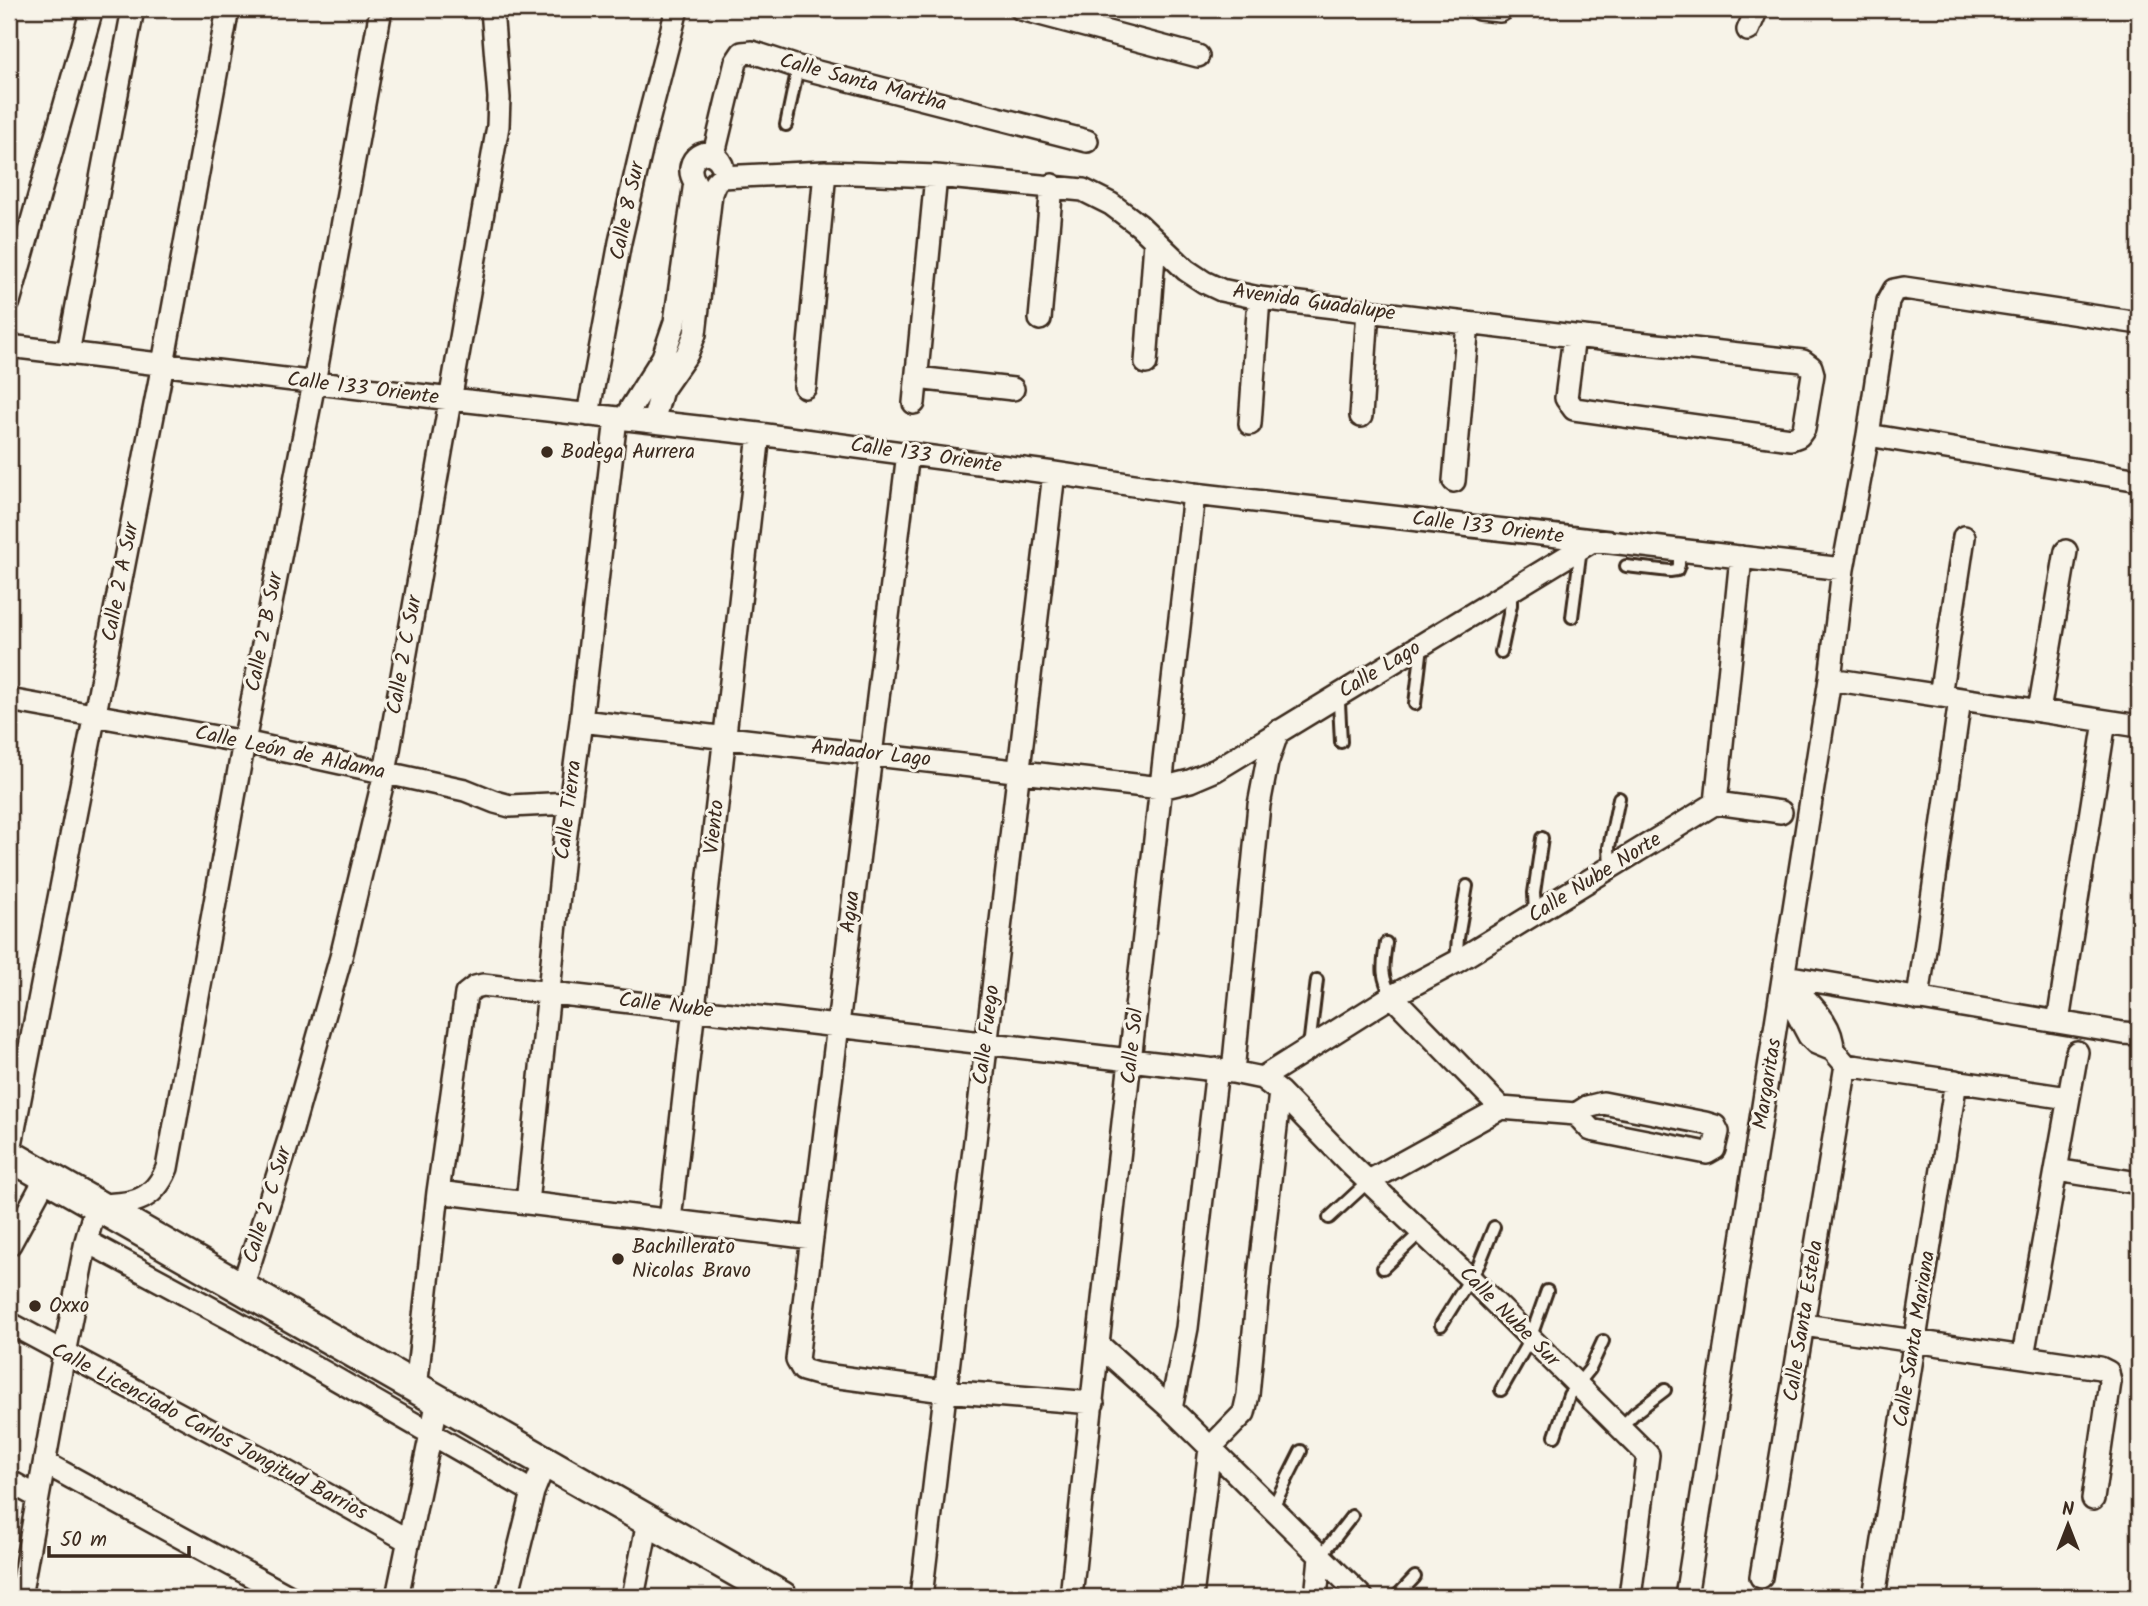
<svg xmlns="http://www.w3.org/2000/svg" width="2148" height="1606" font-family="Kalam,sans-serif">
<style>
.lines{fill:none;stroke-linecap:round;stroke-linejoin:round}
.service-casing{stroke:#3b2a1e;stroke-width:16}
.minor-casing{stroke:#3b2a1e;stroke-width:26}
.secondary-casing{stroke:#3b2a1e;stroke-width:35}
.service{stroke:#f7f3e8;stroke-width:10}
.minor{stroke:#f7f3e8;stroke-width:21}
.secondary{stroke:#f7f3e8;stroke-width:30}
.poi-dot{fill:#3b2a1e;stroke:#f7f3e8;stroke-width:2.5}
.labels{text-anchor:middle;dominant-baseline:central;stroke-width:6;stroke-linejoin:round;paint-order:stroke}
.street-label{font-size:21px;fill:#3b2a1e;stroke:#f7f3e8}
.poi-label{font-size:21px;fill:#3b2a1e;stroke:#f7f3e8;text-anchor:start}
</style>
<rect width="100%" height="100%" fill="#f7f3e8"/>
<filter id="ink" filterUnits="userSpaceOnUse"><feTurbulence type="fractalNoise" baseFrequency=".0143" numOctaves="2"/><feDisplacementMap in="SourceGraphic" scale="14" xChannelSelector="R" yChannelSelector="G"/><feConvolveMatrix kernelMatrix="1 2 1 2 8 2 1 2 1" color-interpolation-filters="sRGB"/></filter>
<g filter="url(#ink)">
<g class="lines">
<defs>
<path id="service" d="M786 125 798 67
M1626 566 1670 571 1677 570 1679 565V550
M1572 617 1581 548
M1501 652 1511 605V590
M1336 696 1339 703 1341 742
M1415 704 1422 646
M1610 868 1609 847 1619 798
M1535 915 1534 893 1542 838
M1386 943C1383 966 1380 975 1392 996
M1456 962 1458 938 1467 886
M1309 1047 1317 980
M1329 1218 1369 1181
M1383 1268 1422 1231
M1441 1325 1479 1264 1494 1227
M1501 1390 1530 1339 1547 1291
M1620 1428 1636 1412 1665 1390
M1555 1436 1569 1395 1590 1369 1603 1341
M1272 1509 1301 1451
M1320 1557 1352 1516
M1396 1597 1415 1577"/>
<path id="minor" d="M1021 9 1198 56
M1479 9 1500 11 1503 9
M1748 30 1757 9
M714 154 736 62 742 53 752 52 798 67 1087 141
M721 177 825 172 936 176 1083 190 1111 204 1139 225 1186 270 1204 282 1221 290 1259 298 1574 336 1803 361 1811 367 1813 374 1804 429 1799 436 1791 439 1574 409 1566 398 1574 336
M9 302 92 9
M1040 319 1052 185
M9 346 451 399 759 434 1054 473 1194 494 1843 569
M68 353 133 9
M1146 363 1155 242
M917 378 1013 389
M805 387 825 172
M914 403 936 176
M588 415 620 242 646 129 677 9
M1361 416 1368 310
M624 419 663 357 675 322 695 182C680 160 710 140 722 165
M653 422 662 390 687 354 695 334 711 193 715 183 721 177
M1250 424 1259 298
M1868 435 2139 480
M908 453 797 1360 803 1370 817 1374 944 1391 1093 1403
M1454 481 1468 323
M1830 679 2139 726
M1940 696 1964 537
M9 700 244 742 465 790 495 802 510 806 570 803
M2039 711 2066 551
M581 721 1161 788 1190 781 1216 770 1594 540
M1716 803 1741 557
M1716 803 1781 812
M1785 976 2123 1033 2139 1034
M1791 983C1808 1003 1833 1022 1833 1050
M1783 987 1809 1036 1816 1043 1833 1050 1846 1065 2068 1098
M1392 996 1501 1108
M1918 999 1960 699
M2058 1022 2105 721
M1233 1072 1259 805 1267 763 1278 731
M1262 1078 1392 996 1456 962 1716 803
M1501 1108 1576 1114 1587 1107 1603 1103 1705 1123 1715 1126 1718 1132 1714 1149 1707 1153 1591 1130 1576 1114
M9 1155 163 364 228 9
M2056 1170 2139 1183
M1369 1181 1501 1108
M438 1192 812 1238
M527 1203 563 856 581 721 616 418
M670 1220 759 434
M86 1241 233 1320 533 1492
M10 1244 47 1176
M242 1288 291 1133 341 957 385 773 498 126 499 98 492 9
M9 1323 271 1463 409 1541
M1804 1325 2100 1368 2108 1372 2110 1382 2093 1499
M1098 1344 1171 1409 1362 1597
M2023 1356 2077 1052
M416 1388 438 1192 466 994 475 987 483 985 1233 1072 1262 1078 1280 1092 1351 1165 1470 1278 1648 1455 1630 1597
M1171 1409 1187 1328 1217 1069
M45 1463 290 1597
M9 1481 38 1497
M1761 1577 1846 1065
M20 1597 64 1354 86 1241 96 1205C131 1204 153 1203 167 1168L244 742 314 383 381 9
M397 1597 438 1400
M507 1597 533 1492 545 1462
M633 1597 648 1521
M921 1597 1054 473
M1071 1597 1098 1344 1194 494
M1192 1597 1210 1448 1244 1413 1248 1395 1260 1268 1280 1092
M1316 1597 1320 1557
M1686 1597 1830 679 1843 569 1868 435 1888 301 1894 290 1904 288 2139 323
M1874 1597 1956 1081"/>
<path id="secondary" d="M9 1155 782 1597"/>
</defs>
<!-- service casing -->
<use href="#service" class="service-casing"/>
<!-- minor casing -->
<use href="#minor" class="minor-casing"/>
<!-- secondary casing -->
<use href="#secondary" class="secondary-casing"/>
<!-- service -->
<use href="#service" class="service"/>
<!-- minor -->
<use href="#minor" class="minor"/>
<!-- secondary -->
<use href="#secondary" class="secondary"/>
</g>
</g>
<!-- markers -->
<g class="poi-dot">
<circle cx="547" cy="452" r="7"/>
<circle cx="618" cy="1259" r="7"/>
<circle cx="35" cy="1306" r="7"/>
</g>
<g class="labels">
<!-- street labels -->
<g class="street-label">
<text transform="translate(863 83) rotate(15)">Calle Santa Martha</text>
<text transform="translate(628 211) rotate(-78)">Calle 8 Sur</text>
<text transform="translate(1314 303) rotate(8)">Avenida Guadalupe</text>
<text transform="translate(363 389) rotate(7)">Calle 133 Oriente</text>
<text transform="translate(926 456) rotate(8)">Calle 133 Oriente</text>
<text transform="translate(1488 528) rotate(7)">Calle 133 Oriente</text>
<text transform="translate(121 582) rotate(-79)">Calle 2 A Sur</text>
<text transform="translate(265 632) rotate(-79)">Calle 2 B Sur</text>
<text transform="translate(405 655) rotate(-80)">Calle 2 C Sur</text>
<text transform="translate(1380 670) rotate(-31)">Calle Lago</text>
<text transform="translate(290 753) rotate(12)">Calle León de Aldama</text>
<text transform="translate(871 754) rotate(6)">Andador Lago</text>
<text transform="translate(569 810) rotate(-83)">Calle Tierra</text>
<text transform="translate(715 827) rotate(-84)">Viento</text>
<text transform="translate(1595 878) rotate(-32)">Calle Nube Norte</text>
<text transform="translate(851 912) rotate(-83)">Agua</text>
<text transform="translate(666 1006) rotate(7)">Calle Nube</text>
<text transform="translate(987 1035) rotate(-83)">Calle Fuego</text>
<text transform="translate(1133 1046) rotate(-84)">Calle Sol</text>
<text transform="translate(1768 1084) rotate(-81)">Margaritas</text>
<text transform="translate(268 1205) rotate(-73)">Calle 2 C Sur</text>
<text transform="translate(1509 1317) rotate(45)">Calle Nube Sur</text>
<text transform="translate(1804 1321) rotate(-81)">Calle Santa Estela</text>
<text transform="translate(1915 1339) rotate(-81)">Calle Santa Mariana</text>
<text transform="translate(209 1432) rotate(28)">Calle Licenciado Carlos Jongitud Barrios</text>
</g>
<!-- poi labels -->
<g class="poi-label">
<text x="561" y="452">Bodega Aurrera</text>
<text x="632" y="1247">Bachillerato<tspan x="632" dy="24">Nicolas Bravo</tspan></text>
<text x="49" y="1306">Oxxo</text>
</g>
</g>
<!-- margin -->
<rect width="2148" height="1606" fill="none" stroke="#f7f3e8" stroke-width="35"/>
<rect x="18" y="18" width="2113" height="1571" fill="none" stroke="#3b2a1e" stroke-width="2.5" filter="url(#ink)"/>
<!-- north arrow -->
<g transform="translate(2068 1525)" stroke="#f7f3e8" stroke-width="5" paint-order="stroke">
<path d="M0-5L12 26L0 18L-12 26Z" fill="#3b2a1e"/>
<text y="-10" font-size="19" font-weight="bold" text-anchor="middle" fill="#3b2a1e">N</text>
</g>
<!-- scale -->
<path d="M49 1546v10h140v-10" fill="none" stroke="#3b2a1e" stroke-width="3.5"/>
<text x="60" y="1546" font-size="21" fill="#3b2a1e" stroke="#f7f3e8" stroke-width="5" paint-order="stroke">50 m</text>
</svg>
